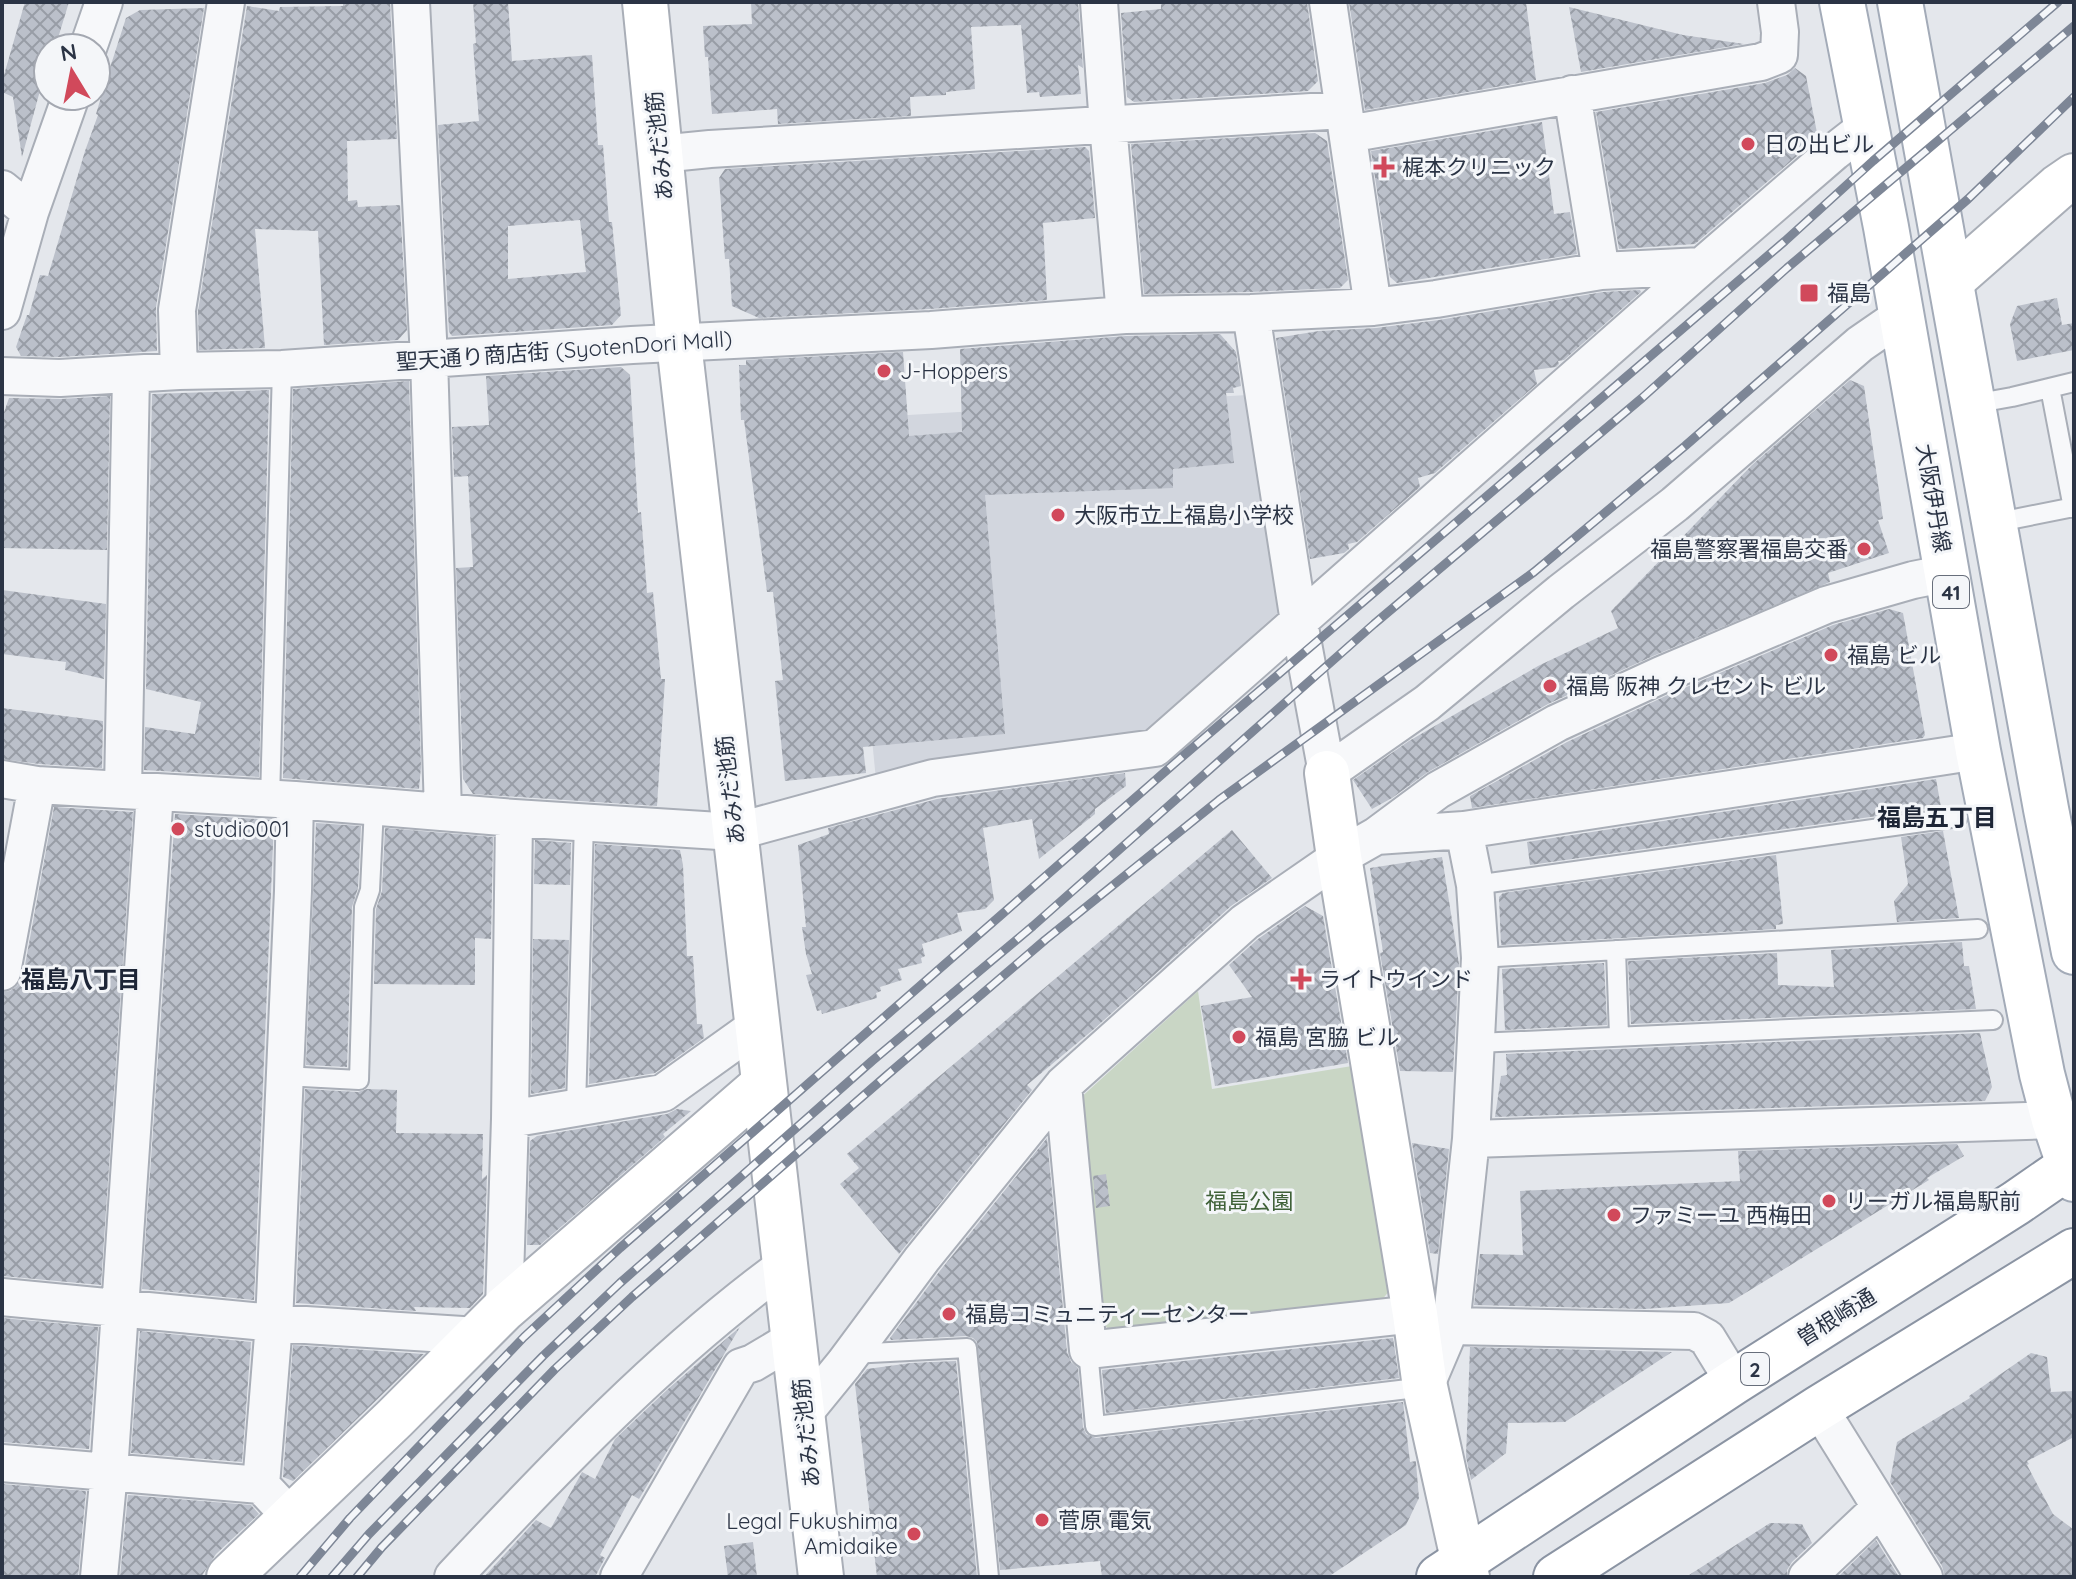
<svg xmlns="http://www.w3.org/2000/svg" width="2076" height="1579" font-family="Quicksand,'Noto Sans JP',sans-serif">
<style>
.built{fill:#d2d6de}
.green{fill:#c9d6c5}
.building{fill:url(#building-cross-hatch);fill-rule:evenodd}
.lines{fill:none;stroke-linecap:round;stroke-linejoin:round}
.lane-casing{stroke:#a9aeb7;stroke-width:22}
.street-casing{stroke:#a9aeb7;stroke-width:40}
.secondary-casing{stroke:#a9aeb7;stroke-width:48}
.primary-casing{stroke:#a3abb8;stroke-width:48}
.highway-casing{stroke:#8b94a3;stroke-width:48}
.lane{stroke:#f7f8fa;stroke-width:18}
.street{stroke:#f7f8fa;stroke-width:36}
.secondary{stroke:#fff;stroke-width:44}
.primary{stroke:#fff;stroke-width:44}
.highway{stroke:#fff;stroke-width:44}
.rail-casing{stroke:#7d8696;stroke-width:9}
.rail{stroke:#f4f6f9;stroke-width:6;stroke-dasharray:18;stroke-linecap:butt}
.poi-dot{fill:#d1495b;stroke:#f4f6f9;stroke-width:3}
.labels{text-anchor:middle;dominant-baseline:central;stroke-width:6;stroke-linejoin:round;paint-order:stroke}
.shield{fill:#f4f6f9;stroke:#676e7b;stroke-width:2}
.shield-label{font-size:20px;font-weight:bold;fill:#2b3445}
.poi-label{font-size:22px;fill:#2b3445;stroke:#f4f6f9;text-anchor:start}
.street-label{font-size:22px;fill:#2b3445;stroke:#f4f6f9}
.park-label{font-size:22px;fill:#3f6138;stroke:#f4f6f9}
.neighbourhood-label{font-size:24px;font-weight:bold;fill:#1d2536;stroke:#f4f6f9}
</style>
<defs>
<pattern id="building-cross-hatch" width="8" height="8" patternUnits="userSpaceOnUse" patternTransform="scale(2)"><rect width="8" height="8" fill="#bbc0ca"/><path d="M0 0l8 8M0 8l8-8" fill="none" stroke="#989da6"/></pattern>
</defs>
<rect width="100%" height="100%" fill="#e4e7ec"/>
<!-- built -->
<path class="built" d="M1247 395 1281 610 1142 734 876 780 841 419Z"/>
<!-- green -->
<path class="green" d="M1198 991 1212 1089 1352 1066 1391 1289 1380 1302 1113 1333 1103 1324 1077 1101Z"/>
<!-- building -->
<path class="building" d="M25 2H69L55 48H48V61L22 157 13 97 2 92V82Z
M343 2H390L397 139 347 141 348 201 357 200 358 207 400 205 407 330 398 340 324 345 318 231 255 229 265 348 199 350 198 311 247 6 279 11 280 7 343 6Z
M473 2H508L512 61 592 55 598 145H603L609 222H612L621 315 612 325 452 336 449 332 438 125 479 121 473 44 476 43ZM580 220 586 272 508 279V226Z
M751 2H1078L1083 68 1078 65 1081 94 1040 97 1039 92 1027 93 1021 25 971 27 975 89 946 92V95L910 97 911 116 778 124 777 109 712 114 708 57H705L703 26 752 24Z
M1161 2H1307L1318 81 1308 91 1134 102 1127 97 1121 13 1161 9Z
M1349 2H1526L1536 80 1365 110Z
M1569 7 1683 35 1744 44 1581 72Z
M204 8 156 307 157 351 60 357 21 356 16 347 27 315H29L40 275 48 276 85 151 98 115 96 114 107 77 126 18 140 10Z
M1795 68 1806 76 1818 138 1695 244 1619 249 1596 112 1765 83 1787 75Z
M1542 122 1554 214 1570 212 1577 254 1397 283 1390 277 1371 151Z
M1315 133 1327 141 1348 280 1340 288 1250 292 1144 294 1131 144Z
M1085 147 1089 151 1095 218 1043 223 1047 300 930 309 759 318 732 306 729 259H725L719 178 725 169Z
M1640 290 1641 292 1564 360 1558 361 1559 364 1556 367 1534 370 1537 384 1435 473 1418 478 1420 487 1357 542 1348 544 1349 549 1344 553 1310 559 1276 338 1319 331 1376 328 1439 320 1603 292Z
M2057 298 2062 325 2074 323V350L2017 361 2010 324 2017 306Z
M1220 334 1236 352 1241 386 1233 388 1234 393H1226L1234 463 1173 469V488L985 495 1005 734 863 747 866 773 785 781 775 681 783 680 773 592H767L744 420H741L739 365H746V360L903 352 909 436 962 432 960 349 1126 336Z
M621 367 630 375 638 513 641 512 647 593 653 592 661 679H665L657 806 473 794 463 779 456 568 473 567 468 476 454 477 452 427 489 425 486 376Z
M1850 380 1864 386 1883 519 1878 520 1889 553 1828 573 1830 582 1653 656 1548 704 1428 772 1392 798 1372 809 1353 780 1409 741 1538 666 1618 628 1611 611 1752 465Z
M409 381 421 767 419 789 283 778 293 389Z
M269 390 259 777 144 770 145 727 195 734 201 702 146 689 152 394Z
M110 396 107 550 2 548V418L9 398 61 399Z
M2 590 106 604 104 679 65 670 66 662 2 654Z
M1889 609 1903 613 1925 735 1923 738 1472 808 1470 796 1567 742 1670 694 1833 625Z
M2 708 103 721 102 768 39 764 2 759Z
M1125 773 1126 786 1095 809V814L1039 859 1032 819 983 828 994 900 985 909 957 913 962 931 922 944 925 956 921 958 922 963 898 969 902 980 880 987 881 991 876 993 877 998 822 1014 821 1010 817 1011 806 975 812 974 806 954 802 927H806L798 845 829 834 828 828 937 799Z
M1936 779 1941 807 1530 865 1527 842Z
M54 807 133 812 101 1285 2 1276V992L10 991 17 986 23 976Z
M175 814 274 820 254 1300 142 1289Z
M316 823 361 826 358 888 352 907 347 1067 306 1065Z
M385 828 493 837 491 939 475 938V985L374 984 376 909 382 891Z
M1232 830 1272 878 1231 906 1094 1029 1027 1085 1032 1090 899 1254 840 1184 859 1168 847 1154Z
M1943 831 1959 918 1897 922 1894 901 1908 884 1901 837Z
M535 840 571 843 570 885 534 884Z
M595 844 680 850 683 865 687 956H693L697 1024H702L704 1038 655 1073 589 1084Z
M1776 855 1783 924 1776 925V929L1501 945 1499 897 1503 893Z
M1442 857 1459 964 1453 1072 1400 1071 1380 953 1383 952 1370 868Z
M1305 906 1323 916 1348 1063 1215 1086 1201 1006 1252 997 1229 965 1258 939Z
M533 939 569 940 565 1088 531 1094Z
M1962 942 1964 966H1969L1976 1009 1631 1024 1628 961 1777 953 1778 985 1834 987 1831 950Z
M1604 963 1607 1025 1505 1030 1502 969Z
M1980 1033 1992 1087 1985 1101 1495 1117 1501 1076 1507 1075 1506 1054Z
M305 1089 358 1092 367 1089 397 1090 396 1133 483 1134 482 1179 487 1175 483 1294 470 1308 414 1307 416 1311 296 1303Z
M677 1109 691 1111 663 1134 665 1137 540 1245H527L530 1141 537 1136 667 1114Z
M1047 1138 1067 1352 1071 1362 1078 1368 1083 1427 1086 1434 1096 1438 1403 1402 1410 1462 1416 1461V1463L1419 1498 1406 1525 1328 1577H1102L1100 1561 1000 1570 977 1342 973 1338 966 1336 891 1340 890 1338 939 1272Z
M1412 1143 1449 1149 1438 1254 1430 1253Z
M1957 1144 1964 1156 1927 1178 1929 1180 1729 1303 1644 1309 1474 1305 1480 1254 1523 1255 1520 1191 1740 1181 1738 1151Z
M1106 1174 1110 1206 1096 1208 1093 1176Z
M2 1318 98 1327 89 1449 2 1442Z
M740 1327 639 1499 632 1495 600 1555 605 1558 595 1577H484L536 1520 551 1528 581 1474 582 1472 595 1479 615 1439 668 1389Z
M140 1331 251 1342 242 1462 131 1453Z
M1393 1338 1399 1378 1106 1413 1102 1370Z
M293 1345 424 1354 293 1481 283 1477Z
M1470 1347 1672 1352 1565 1422 1508 1423 1506 1453 1471 1480 1466 1457Z
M2031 1353 2047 1357 2051 1392 2074 1391V1437L2027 1461 2029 1464 2027 1465 2053 1514 2074 1530V1577H1945L1942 1566 1890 1482 1897 1442 1970 1398 1969 1396Z
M956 1361 977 1577H877L855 1384 867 1369 911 1363Z
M2 1484 86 1491 78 1577H2Z
M128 1495 251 1505 259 1514 216 1554 201 1577H120Z
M1770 1523 1802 1524 1812 1543 1792 1562 1787 1570V1577H1686Z
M1876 1540 1899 1577H1838Z
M753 1542 757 1577H728L724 1546Z"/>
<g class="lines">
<defs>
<path id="lane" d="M2050 388 2073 508
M1973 404 2012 397 2074 382
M1994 523 2074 507
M270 799 282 369
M1475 885 1958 817
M1616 950 1619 1036
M1480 958 1978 929
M1477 1043 1993 1020
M284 1076 359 1080 364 907 370 890 374 807
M576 1108 584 822
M1088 1350 1095 1426 1425 1387
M851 1354 967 1348 989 1577"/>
<path id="street" d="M411 2 429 358 443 812
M1099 2 1108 125 1125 315
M1328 2 1373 307
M88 48 104 2
M1572 94 1601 271
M1348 134 1761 62 1779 55 1780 32 1776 2
M660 154 710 149 1344 110
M2 189 30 212
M2 311 30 212 71 96
M1251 313 1299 622 1327 773 1427 703 1561 592 1675 504 1860 344 1902 315
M179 371 177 310 226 2
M2 376 60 378 179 371 282 369 632 345 931 330 1125 315 1251 313 1373 307 1436 299 1601 271 1702 266
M2 779 37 785 295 800 514 818 735 832 933 778 1155 748 1702 266 1834 152 1866 127
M123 790 131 375
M1376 836 1464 830 1978 751
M2 972 37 785
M1063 1085 1088 1350 1415 1314
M510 1119 663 1093 758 1025
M1471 1139 2054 1120
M2 1297 274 1323 478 1336
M504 1309 510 1119 514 818
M1451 1326 1694 1331 1707 1338 1734 1382
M1425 1387 1451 1326 1471 1139 1480 958 1475 885 1464 830
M1819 1408 1924 1577
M804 1413 844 1364 922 1259 1063 1085 1245 922 1339 857 1376 836 1438 790 1557 723 1661 675 1826 605 1913 580 1948 573
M2 1463 261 1485 276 1501
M261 1485 274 1323 293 891 295 800
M99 1577 109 1472 155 792
M453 1577C557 1466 662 1355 785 1265
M619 1577 741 1367 753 1363 795 1338
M1807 1577 1880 1508"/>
<path id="secondary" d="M645 2 679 343 821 1577
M1951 281 2058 187 2074 176
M1327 773 1339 857 1415 1314 1425 1387 1467 1577
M229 1577 395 1418 504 1309 764 1084"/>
<path id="primary" d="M1842 2 1886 227 1978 751 2042 1074 2054 1120 2074 1179
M1900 2 2046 809 2074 952"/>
<path id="highway" d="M1439 1577 1734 1382 2016 1203 2074 1163
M1556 1577 1819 1408 2074 1251"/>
</defs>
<!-- lane casing -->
<use href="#lane" class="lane-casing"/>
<!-- street casing -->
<use href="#street" class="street-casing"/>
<!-- secondary casing -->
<use href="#secondary" class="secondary-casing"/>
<!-- primary casing -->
<use href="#primary" class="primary-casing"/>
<!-- highway casing -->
<use href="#highway" class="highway-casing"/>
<!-- lane -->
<use href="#lane" class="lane"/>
<!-- street -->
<use href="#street" class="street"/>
<!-- secondary -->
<use href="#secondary" class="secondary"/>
<!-- primary -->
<use href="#primary" class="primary"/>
<!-- highway -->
<use href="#highway" class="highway"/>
<defs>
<path id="rail" d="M300 1577 350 1518 524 1337 620 1248 1183 756 1785 241 1873 161 2058 2
M332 1577 369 1534 543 1356 620 1283 872 1061 1033 926 1374 624 1642 398 1787 268 2074 26
M357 1577 382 1547 555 1369 632 1297 886 1076 1045 940 1219 800 1534 572 1685 446 1968 199 2074 97"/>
</defs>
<!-- rail casing -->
<use href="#rail" class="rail-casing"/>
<!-- rail -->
<use href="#rail" class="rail"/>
</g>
<!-- markers -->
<g class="poi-dot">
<circle cx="1748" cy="144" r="8"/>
<path d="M1380 155h8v8h8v8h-8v8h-8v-8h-8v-8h8z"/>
<rect x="1799" y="283" width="20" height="20" rx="4"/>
<circle cx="884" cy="371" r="8"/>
<circle cx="1058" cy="515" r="8"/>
<circle cx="1864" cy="549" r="8"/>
<circle cx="1831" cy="655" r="8"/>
<circle cx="1550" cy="686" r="8"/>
<circle cx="178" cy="829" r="8"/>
<path d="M1297 967h8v8h8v8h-8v8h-8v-8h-8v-8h8z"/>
<circle cx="1239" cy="1037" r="8"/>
<circle cx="1829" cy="1201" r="8"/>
<circle cx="1614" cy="1215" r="8"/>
<circle cx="949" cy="1314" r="8"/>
<circle cx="1042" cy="1520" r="8"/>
<circle cx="914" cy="1534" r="8"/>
</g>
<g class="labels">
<!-- shield labels -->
<g class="shield">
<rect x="1933" y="576" width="36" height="32" rx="6"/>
<rect x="1741" y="1353" width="28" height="32" rx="6"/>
</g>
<g class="shield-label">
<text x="1951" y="592">41</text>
<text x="1755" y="1369">2</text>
</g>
<!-- poi labels -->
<g class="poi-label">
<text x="1764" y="144">日の出ビル</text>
<text x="1402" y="167">梶本クリニック</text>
<text x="1827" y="293">福島</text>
<text x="900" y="371">J-Hoppers</text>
<text x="1074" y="515">大阪市立上福島小学校</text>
<text x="1848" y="549" text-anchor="end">福島警察署福島交番</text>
<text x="1847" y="655">福島 ビル</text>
<text x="1566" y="686">福島 阪神 クレセント ビル</text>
<text x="194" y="829">studio001</text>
<text x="1319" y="979">ライトウインド</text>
<text x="1255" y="1037">福島 宮脇 ビル</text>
<text x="1845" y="1201">リーガル福島駅前</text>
<text x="1630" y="1215">ファミーユ 西梅田</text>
<text x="965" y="1314">福島コミュニティーセンター</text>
<text x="1058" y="1520">菅原 電気</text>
<text x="898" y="1521" text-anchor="end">Legal Fukushima<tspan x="898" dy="25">Amidaike</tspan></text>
</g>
<!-- street labels -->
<g class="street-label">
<text transform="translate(659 146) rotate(-96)">あみだ池筋</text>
<text transform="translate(564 350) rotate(-4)">聖天通り商店街 (SyotenDori Mall)</text>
<text transform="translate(1934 498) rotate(80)">大阪伊丹線</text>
<text transform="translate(730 790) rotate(-97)">あみだ池筋</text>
<text transform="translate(1836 1317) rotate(-32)">曽根崎通</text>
<text transform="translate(806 1433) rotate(-96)">あみだ池筋</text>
</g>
<!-- park labels -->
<g class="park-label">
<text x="1249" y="1201">福島公園</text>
</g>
<!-- neighbourhood labels -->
<g class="neighbourhood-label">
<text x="1937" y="817">福島五丁目</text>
<text x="81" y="979">福島八丁目</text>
</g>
</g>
<!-- border -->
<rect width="2076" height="1579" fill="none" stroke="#2b3445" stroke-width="8"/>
<!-- north arrow -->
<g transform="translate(72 72) rotate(350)"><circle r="38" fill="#f4f6f9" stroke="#a4a8b1" stroke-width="2"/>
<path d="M0-6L14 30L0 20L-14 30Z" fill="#d1495b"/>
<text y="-12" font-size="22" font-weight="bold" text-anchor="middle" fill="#2b3445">N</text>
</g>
</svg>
